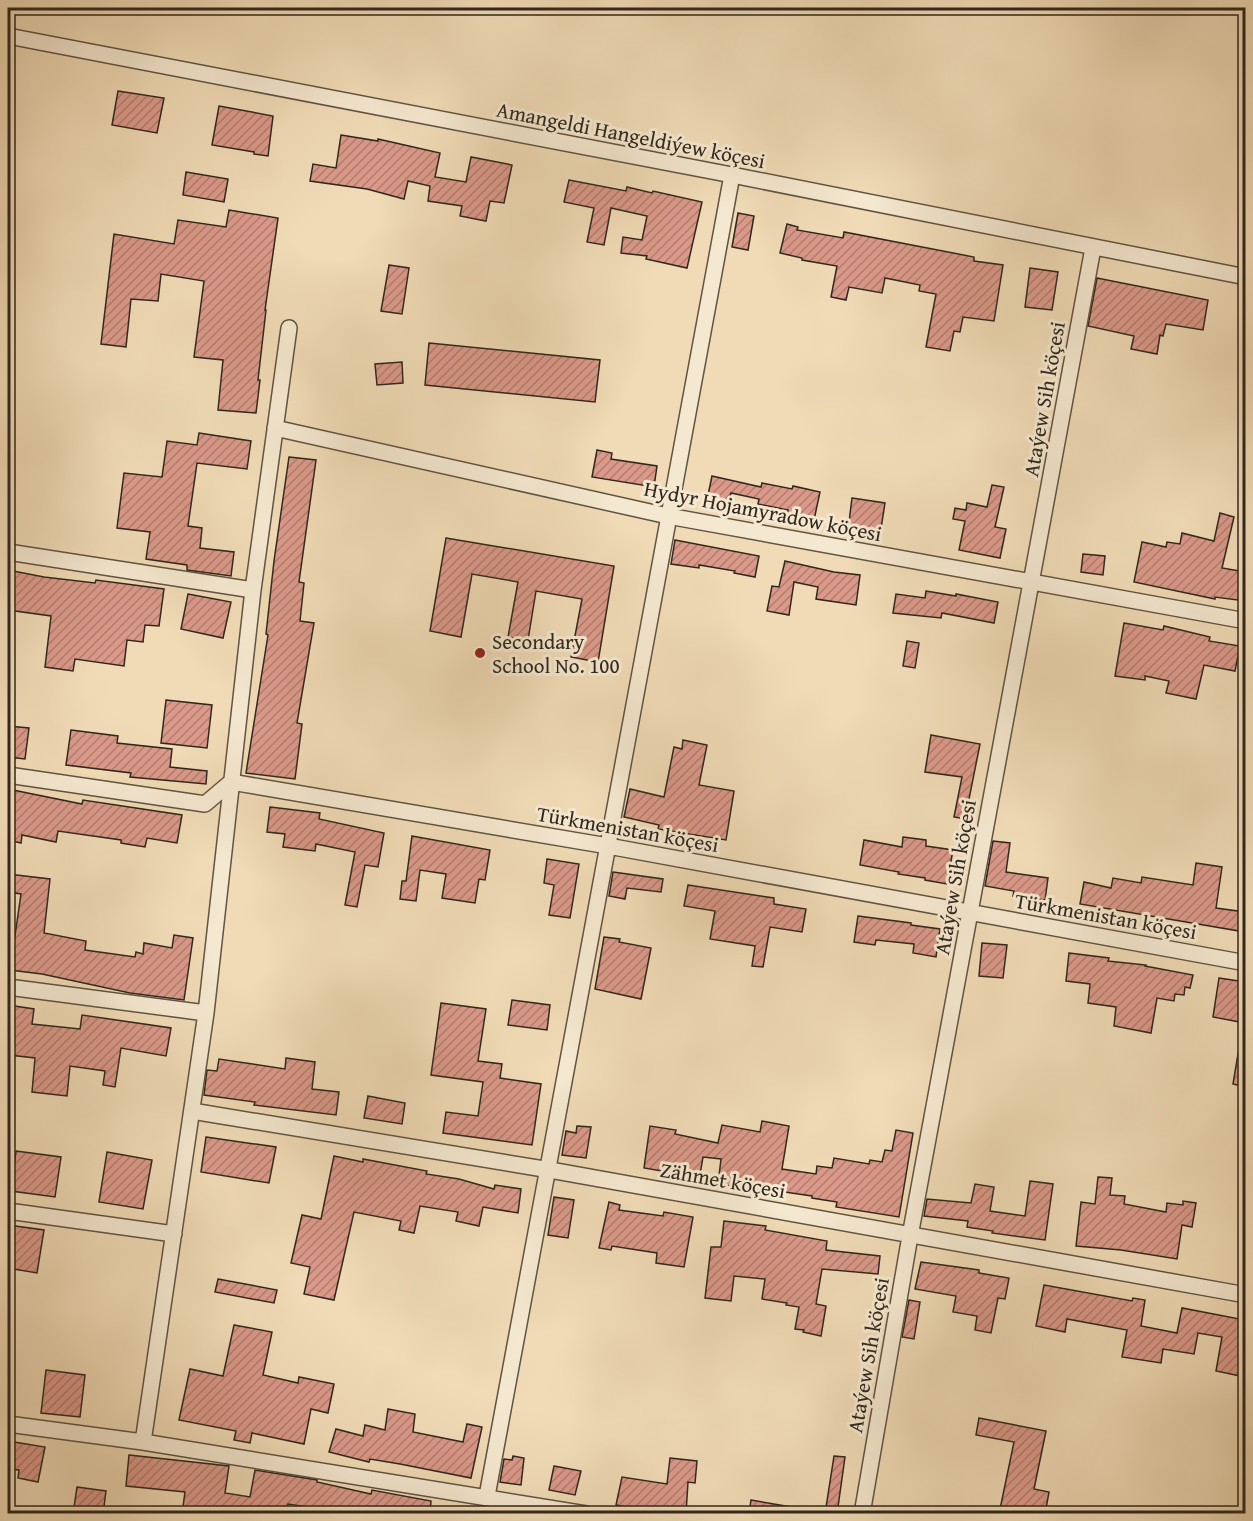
<svg xmlns="http://www.w3.org/2000/svg" width="1253" height="1521" font-family="'Gentium Book Plus',serif">
<style>
.building{fill:url(#building-hatch);stroke:#30271d;stroke-width:1.5}
.lines{fill:none;stroke-linecap:round;stroke-linejoin:round}
.street-casing{stroke:#605443;stroke-width:18}
.street{stroke:#f5e8d0;stroke-width:15}
.poi-dot{fill:#8f2418;stroke:#f5e8d0;stroke-width:2}
.labels{text-anchor:middle;dominant-baseline:central;stroke-width:6;stroke-linejoin:round;paint-order:stroke}
.street-label{font-size:21px;fill:#30271d;stroke:#f5e8d0}
.poi-label{font-size:21px;fill:#30271d;stroke:#f5e8d0;text-anchor:start}
</style>
<defs>
<pattern id="building-hatch" width="6" height="6" patternUnits="userSpaceOnUse" patternTransform="scale(1.5)"><rect width="6" height="6" fill="#db9989"/><path d="M-1 1l2-2M0 6l6-6M5 7l2-2" fill="none" stroke="#b27d6f"/></pattern>
</defs>
<rect width="100%" height="100%" fill="#f0dbb6"/>
<filter id="stains"><feTurbulence type="fractalNoise" baseFrequency=".00333" numOctaves="4"/><feColorMatrix values="0 0 0 0 .2 0 0 0 0 .09 0 0 0 0 .02 0 0 0 .5 -.17"/></filter>
<radialGradient id="worn" r=".72"><stop offset=".6" stop-color="#630" stop-opacity="0"/><stop offset="1" stop-color="#630" stop-opacity=".3"/></radialGradient>
<!-- building -->
<path class="building" d="M118 91 164 98 157 133 112 125Z
M219 106 273 116 268 156 254 154V152L212 145Z
M341 135 378 141V139L440 153 435 177 466 182 471 157 512 165 504 203 490 201 486 221 460 216 462 206 428 201 430 186 408 181 404 199 367 189 310 181 313 164 336 168Z
M186 172 228 179 224 202 183 195Z
M569 180 626 191 627 187 652 193 653 191 702 202 687 268 646 259 647 256 621 253 623 237 642 240 647 216 611 208 604 245 587 242 594 208 564 202Z
M229 210 278 218 265 310H266L258 380H260L256 413 218 410 223 360 194 357 204 281 161 274 158 301 131 299 126 347 101 344 114 234 174 244 178 220 226 227Z
M738 213 754 216 748 250 732 247Z
M787 224 798 227 797 230 843 238 844 232 974 257V261L1003 265 994 321 963 317 960 332 954 331 950 351 926 347 936 294 919 291 920 285 885 278 882 293 849 287 846 300 831 297 837 266 802 260V258L780 253Z
M389 265 409 268 402 314 381 311Z
M1030 268 1058 272 1052 310 1025 307Z
M1097 278 1208 300 1203 330 1166 324 1163 336 1160 335 1157 354 1131 349 1134 336 1088 326Z
M429 343 600 360 595 402 425 385Z
M402 362 403 383 377 385 375 364Z
M199 433 251 441 247 469 197 463 188 526 202 528 200 548 234 552 231 576 187 570V565L146 559 150 532 117 528 124 473 162 477 167 441 197 445Z
M597 450 612 453 611 459 657 466 654 487 592 477Z
M289 457 316 460 299 582 304 583 300 621 314 623 297 723 302 724 295 779 246 773 268 635 266 634 274 561Z
M712 476 761 487 762 483 792 489 793 486 820 492 814 520 787 514 788 510 758 504 759 499 731 493 728 505 707 500Z
M992 485 1004 487 995 527 1006 529 1000 558 959 550 965 521 953 519 955 508 966 510 967 503 987 507Z
M852 498 885 503 880 535 848 530Z
M1220 513 1234 517 1222 568 1245 572V601L1215 597V599L1134 582 1142 542 1166 547 1167 542 1180 544 1182 533 1214 541Z
M446 538 614 566 598 662 571 657 582 599 536 591 528 640 508 637 518 582 472 574 461 637 430 631Z
M675 540 759 556 755 577 734 573 735 571 699 565V568L671 564Z
M1083 554 1105 556 1103 575 1081 572Z
M785 561 834 572 860 575 856 605 816 599 818 587 794 582 789 615 767 611 772 586 779 587Z
M8 570 44 577 95 583 96 580 164 589 159 626 145 625 143 642 127 640 124 666 75 659 73 671 45 667 51 616 8 610Z
M926 591 956 596V594L998 602 994 623 942 613 941 618 893 613 896 594 925 598Z
M188 594 231 602 223 638 181 629Z
M1124 623 1163 630 1164 626 1210 637 1209 641 1240 646 1235 671 1204 665 1196 699 1166 693 1169 681 1145 676V680L1115 676Z
M907 641 919 643 915 668 903 666Z
M166 700 212 705 207 748 161 743Z
M8 726 29 728 25 759 8 757Z
M71 730 118 736 117 743 172 749 170 767 207 771 206 784 130 777 131 773 66 765Z
M931 735 980 744 965 819 954 817 962 777 925 772Z
M683 740 707 745 699 785 734 791 726 840 658 829 659 825 624 817 630 789 664 797 674 747 682 749Z
M8 789 82 804 83 800 182 815 177 843 147 838 145 847 121 843V840L58 831 56 842 22 835 21 843 8 840Z
M270 807 320 813 319 819 384 833 378 867 365 865 357 907 345 905 355 852 316 844 315 851 283 847 285 834 267 832Z
M412 836 490 850 485 880 479 879 475 903 442 898 446 874 420 870 416 901 400 899 402 881H406Z
M903 837 926 840V846L953 850 947 884 925 880V878L898 874 899 872 860 865 864 840 902 847Z
M993 841 1010 843 1006 872 1048 878 1045 900 1013 896 1014 891 985 886Z
M547 859 579 864 570 918 549 915 554 885 544 883Z
M1196 863 1222 867 1216 908 1245 912V932L1080 904 1084 882 1111 888 1113 878 1141 883 1142 877 1193 885Z
M613 872 663 879 661 892 627 888 625 899 609 896Z
M8 874 50 879 44 933 86 941 85 950 135 957 136 952 143 954 144 943 172 948 174 935 193 938 184 1000 130 993 42 974 10 970 21 894 8 892Z
M688 885 774 898V904L806 909 802 932 770 927 763 967 752 966 755 946 710 939 715 911 684 906Z
M858 916 911 923V925L940 929 936 957 913 953 914 944 876 940 875 945 854 942Z
M604 937 620 939 619 942 651 948 641 999 595 989Z
M982 943 1007 945 1003 978 979 976Z
M1069 953 1109 958 1108 961 1146 965 1145 966 1193 975 1190 988 1185 987 1184 995 1175 994 1174 1001 1157 998 1151 1033 1114 1026 1116 1007 1088 1003 1090 984 1066 981Z
M1219 978 1245 982V1023L1213 1017Z
M512 1000 550 1005 547 1030 508 1025Z
M441 1003 486 1009 478 1061 502 1064 500 1078 541 1084 532 1145 443 1133 446 1112 478 1116 483 1082 431 1075Z
M8 1005 34 1009 32 1024 80 1029 82 1015 171 1028 166 1056 121 1048 115 1087 103 1085 105 1071 70 1066 67 1096 32 1092 35 1058 9 1055Z
M1239 1048 1245 1049V1087L1233 1084Z
M286 1058 315 1062 312 1089 339 1092 336 1115 254 1105 255 1102 204 1095 207 1070 217 1071 219 1059 285 1069Z
M368 1096 405 1103 402 1124 364 1118Z
M762 1121 789 1126 782 1169 816 1174 817 1166 832 1168 834 1158 869 1164 870 1160 882 1162 885 1150 892 1151 896 1130 913 1133 899 1217 836 1207 837 1202 812 1198V1196L778 1191V1193L718 1184 721 1159 703 1157 699 1180 673 1175V1173L644 1168 650 1126 676 1130 675 1134 718 1143 722 1125 760 1132Z
M577 1126 591 1127 586 1158 562 1155 566 1131 576 1133Z
M206 1137 276 1147 269 1183 201 1172Z
M16 1151 61 1157 55 1197 11 1191Z
M107 1152 152 1160 143 1209 99 1202Z
M334 1156 363 1162V1159L427 1171 426 1174 459 1179 494 1189 495 1185 521 1189 518 1213 483 1207 479 1226 456 1221 458 1212 420 1206 414 1233 399 1230 401 1221 354 1212 334 1300 304 1294 310 1267 291 1263 302 1215 321 1219Z
M1098 1177 1112 1178 1110 1195 1125 1196 1124 1204 1166 1212 1167 1203 1183 1205V1201L1196 1203 1192 1227 1182 1225 1177 1259 1121 1250 1076 1246 1081 1202 1095 1204Z
M1030 1181 1053 1184 1045 1240 992 1233 993 1231 967 1227 968 1221 924 1216 927 1199 971 1203 975 1184 994 1187 990 1211 1025 1216Z
M554 1197 574 1200 568 1238 548 1235Z
M609 1202 620 1205 619 1210 663 1216 664 1212 693 1217 684 1267 656 1263 657 1253 612 1246 611 1250 599 1248Z
M724 1221 766 1226 765 1230 827 1241 826 1250 880 1256 878 1274 822 1269 816 1304 826 1306 821 1336 803 1332 804 1330 795 1329 799 1307 786 1305 787 1303 762 1299 765 1279 734 1276 731 1301 705 1298 711 1247H721Z
M8 1225 44 1230 37 1273 8 1268Z
M921 1262 979 1270V1273L1009 1278 1005 1299 998 1298 991 1333 975 1330 977 1316 953 1312 956 1296 915 1289Z
M218 1279 277 1290 274 1303 215 1292Z
M1044 1285 1132 1301 1133 1298 1145 1300 1141 1326 1177 1333 1182 1308 1245 1320V1377L1216 1371 1222 1337 1198 1333 1194 1354 1163 1349 1161 1363 1122 1357 1127 1330 1067 1319 1065 1332 1036 1326Z
M909 1300 920 1302 914 1339 902 1337Z
M234 1325 272 1332 263 1375 298 1383 299 1377 334 1384 328 1413 311 1409 304 1444 252 1433 250 1443 234 1440 236 1431 179 1420 190 1369 223 1376Z
M46 1370 85 1375 80 1417 41 1413Z
M388 1409 415 1414 413 1432 463 1442 467 1424 482 1427 471 1478 400 1464 370 1459 369 1462 329 1452 336 1429 363 1436 365 1425 385 1430Z
M979 1418 1046 1431 1034 1489 1049 1492 1045 1514H999L1014 1442 976 1435Z
M8 1441 45 1447 38 1482 18 1478 19 1470 8 1469Z
M129 1455 229 1466 225 1493 250 1497 255 1470 317 1480V1482L371 1494 372 1490 431 1501 430 1514H370L357 1511 356 1514H328L329 1510 288 1504 286 1514H182L185 1492 126 1486Z
M513 1456 524 1458 521 1485 500 1482 504 1459 512 1460Z
M834 1456 845 1457 837 1514H825Z
M670 1458 697 1461 695 1483 688 1482 686 1514 653 1512 616 1505 622 1477 667 1484Z
M554 1466 581 1471 575 1495 549 1490Z
M77 1487 106 1491 103 1514H73Z
M751 1500 791 1507V1514H749Z"/>
<g class="lines">
<defs>
<path id="street" d="M8 36 732 175 1246 277
M275 428 668 516 1246 621
M8 552 253 590
M8 775 205 804 231 782 608 846 1246 963
M8 987 206 1013
M192 1111 550 1170 1246 1295
M8 1211 174 1234
M8 1424 143 1442 586 1514
M143 1442 206 1013 253 590 289 328
M487 1496C572 1057 649 615 732 175
M862 1514 910 1236 1093 248"/>
</defs>
<!-- street casing -->
<use href="#street" class="street-casing"/>
<!-- street -->
<use href="#street" class="street"/>
</g>
<!-- markers -->
<circle class="poi-dot" cx="480" cy="653" r="6"/>
<g class="labels">
<!-- street labels -->
<g class="street-label">
<text transform="translate(631 135) rotate(11)">Amangeldi Hangeldiýew köçesi</text>
<text transform="translate(1044 399) rotate(-80)">Ataýew Sih köçesi</text>
<text transform="translate(763 511) rotate(11)">Hydyr Hojamyradow köçesi</text>
<text transform="translate(628 829) rotate(10)">Türkmenistan köçesi</text>
<text transform="translate(955 877) rotate(-80)">Ataýew Sih köçesi</text>
<text transform="translate(1106 916) rotate(10)">Türkmenistan köçesi</text>
<text transform="translate(723 1180) rotate(10)">Zähmet köçesi</text>
<text transform="translate(868 1355) rotate(-80)">Ataýew Sih köçesi</text>
</g>
<!-- poi labels -->
<g class="poi-label">
<text x="492" y="641">Secondary<tspan x="492" dy="24">School No. 100</tspan></text>
</g>
</g>
<!-- margin -->
<rect width="1253" height="1521" fill="none" stroke="#f0dbb6" stroke-width="30"/>
<rect x="9" y="9" width="1235" height="1503" fill="none" stroke="#30271d" stroke-width="3"/>
<rect x="15" y="15" width="1223" height="1491" fill="none" stroke="#30271d" stroke-width="1.5"/>
<rect width="100%" height="100%" filter="url(#stains)"/>
<rect width="100%" height="100%" fill="url(#worn)"/>
</svg>
